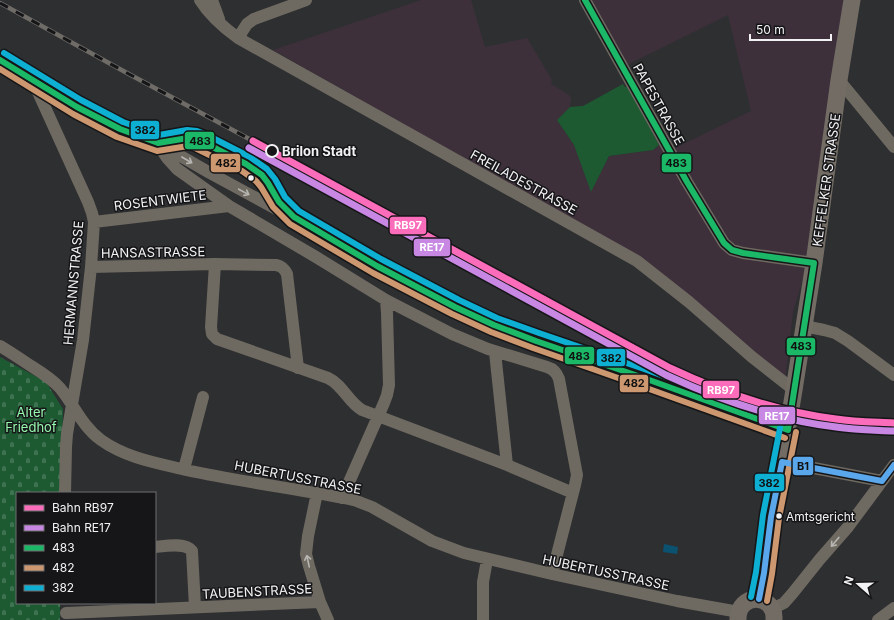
<svg xmlns="http://www.w3.org/2000/svg" width="894" height="620" font-family="Inter,sans-serif">
<style>
.commercial{fill:#3d303b}
.grass{fill:#1d5a32}
.cemetery{fill:url(#cemetery-stones)}
.garden{fill:url(#garden-dots)}
.water{fill:#0b5170}
.lines{fill:none;stroke-linecap:round;stroke-linejoin:round}
.street{stroke:#6f6a61;stroke-width:12}
.secondary{stroke:#726c64;stroke-width:17}
.rail-casing{stroke:#6f6c68;stroke-width:4.5}
.rail{stroke:#161618;stroke-width:3;stroke-dasharray:9;stroke-linecap:butt}
.bus-1-casing{stroke:#161618;stroke-width:9}
.bus-2-casing{stroke:#161618;stroke-width:9}
.bus-3-casing{stroke:#161618;stroke-width:9}
.bus-4-casing{stroke:#161618;stroke-width:9}
.bus-1{stroke:#1ab867;stroke-width:6}
.bus-2{stroke:#cd976f;stroke-width:6}
.bus-3{stroke:#0dafd3;stroke-width:6}
.bus-4{stroke:#5aa8eb;stroke-width:6}
.rail-1-casing{stroke:#161618;stroke-width:10}
.rail-2-casing{stroke:#161618;stroke-width:10}
.rail-1{stroke:#fb6dba;stroke-width:7}
.rail-2{stroke:#c787e3;stroke-width:7}
.oneway{stroke:#b7b5b2}
.stop-dot{fill:#161618;stroke:#f2f2f5;stroke-width:2}
.bus-dot{fill:#f2f2f5;stroke:#161618;stroke-width:1.5}
.labels{text-anchor:middle;dominant-baseline:central;stroke-width:3;stroke-linejoin:round;paint-order:stroke}
.bus-label{font-size:12px;fill:#f2f2f5;stroke:#161618;text-anchor:start}
.street-label{font-size:13px;fill:#f2f2f5;stroke:#161618}
.stop-label{font-size:13px;font-weight:bold;fill:#f2f2f5;stroke:#161618;text-anchor:start}
.park-label{font-size:13px;fill:#96f8ae;stroke:#161618}
.line-badge{stroke:#161618;stroke-width:1.5}
.badge-label{font-size:11px;text-anchor:middle;font-weight:bold;fill:#fff}
.pale-badge-label{font-size:11px;text-anchor:middle;font-weight:bold;fill:#111}
</style>
<defs>
<pattern id="cemetery-stones" width="16" height="16" patternUnits="userSpaceOnUse"><rect width="16" height="16" fill="#1d5a32"/><path d="M2 7V4a2 2 0 0 1 4 0v3zM10 15v-3a2 2 0 0 1 4 0v3z" fill="#3e7250"/></pattern>
<pattern id="garden-dots" width="8" height="8" patternUnits="userSpaceOnUse"><rect width="8" height="8" fill="#1d5a32"/><path d="M2 2h.1M6 6h.1" fill="none" stroke="#3e7250" stroke-width="1.8" stroke-linecap="round"/></pattern>
</defs>
<rect width="100%" height="100%" fill="#2e2f31"/>
<!-- commercial -->
<path class="commercial" d="M421 0H471L485 47 527 38 552 80 551 84 566 93 569 95 571 99 570 107 557 120 574 145 591 191 609 156 653 150 659 145 654 137 675 148 751 111 728 15 627 65 589 0H849L815 238 793 312 785 381 635 254 490 173 273 50Z"/>
<!-- grass -->
<path class="grass" d="M623 84 625 87 628 86 659 145 653 150 609 156 591 192 574 145 557 120 570 107 583 106Z"/>
<!-- cemetery -->
<path class="cemetery" d="M0 357 46 382 63 409 61 493H17V603H60V620H0Z"/>
<!-- garden -->
<path class="garden" d="M259 178 268 193 266 197 255 193 262 190V187L252 182Z"/>
<!-- water -->
<path class="water" d="M664 544 678 547 677 554 663 552Z"/>
<g class="lines">
<!-- street -->
<path class="street" d="M200 0C210 16 223 27 238 38L637 261 689 302 752 357 794 390
M212 0 219 19
M585 0 687 182 724 243 732 250 743 253 814 263
M238 38 247 24 254 19 306 0
M0 60 61 98 94 116 120 129 158 143 210 173 280 211 294 217 377 266 455 307 494 325 536 341 641 377 788 430
M839 80 894 147
M33 81 88 202 92 213 94 222 91 267 83 340 67 434 66 447 65 493
M158 143C172 142 187 136 201 141L246 164 257 171 262 175 268 183 275 196 279 202 290 213
M159 146 167 158 177 169 229 206 316 257 386 300 452 334 488 349 547 367C554 369 557 373 559 379L577 475 575 485 552 574
M94 222 229 206
M215 264 276 265C281 266 284 268 287 274L298 368
M91 267 215 264 211 327 212 334 217 339 328 378C343 385 348 402 362 410L507 465
M804 326 824 330 835 333 848 341 894 375
M0 346C10 352 19 358 28 364 39 371 51 378 60 388 74 405 82 426 101 440 126 458 157 463 186 470 242 482 298 489 354 500L372 507 432 541 464 553 552 574 677 601 739 612
M495 352 507 465 573 493
M782 462 882 481
M184 469 203 397
M317 493 308 536 306 554 309 566 320 602 328 620
M342 498 384 403 387 395 389 385 387 313 386 300
M155 547C165 546 185 542 192 551L195 607
M772 609 784 603 792 594 820 559 848 527 894 465
M66 613 320 602
M483 620V582L487 560
M878 620 894 608"/>
<!-- secondary -->
<path class="secondary" d="M759 599 764 573 771 517 782 462 794 390 814 263 839 80 852 0
M738 620C737 592 776 593 774 620"/>
<defs>
<path id="rail" d="M0 3 127 73 253 141"/>
</defs>
<!-- rail casing -->
<use href="#rail" class="rail-casing"/>
<!-- rail -->
<use href="#rail" class="rail"/>
<defs>
<path id="bus-1" d="M585 0 687 182 724 243 732 250 743 253 814 263
M0 60 77 107 120 129 158 143 188 138 201 141 246 164 262 175 268 183 279 202 294 217 377 266 455 307 494 325 536 341 641 377 788 430
M788 430 814 263"/>
<path id="bus-2" d="M0 69 73 114 117 137 157 151 188 146 193 147 242 171 252 178 256 181 261 187 273 207 290 224 373 273 452 314 491 332 533 348 638 385 785 438
M767 601 772 574 779 518 796 432"/>
<path id="bus-3" d="M4 53 81 100 123 122 159 135 187 130 197 131 205 134 250 157 267 169 275 179 285 197 299 211 381 259 459 300 497 318 539 333 644 369 791 422
M751 597 756 572 763 515 780 428"/>
<path id="bus-4" d="M759 599 764 573 771 517 782 462 882 481 894 465"/>
</defs>
<!-- bus-1 casing -->
<use href="#bus-1" class="bus-1-casing"/>
<!-- bus-2 casing -->
<use href="#bus-2" class="bus-2-casing"/>
<!-- bus-3 casing -->
<use href="#bus-3" class="bus-3-casing"/>
<!-- bus-4 casing -->
<use href="#bus-4" class="bus-4-casing"/>
<!-- bus-1 -->
<use href="#bus-1" class="bus-1"/>
<!-- bus-2 -->
<use href="#bus-2" class="bus-2"/>
<!-- bus-3 -->
<use href="#bus-3" class="bus-3"/>
<!-- bus-4 -->
<use href="#bus-4" class="bus-4"/>
<defs>
<path id="rail-1" d="M253 141 670 368C723 393 778 412 836 419 855 422 875 422 894 423"/>
<path id="rail-2" d="M249 148 666 375C720 400 776 420 836 427 855 430 874 430 894 431"/>
</defs>
<!-- rail-1 casing -->
<use href="#rail-1" class="rail-1-casing"/>
<!-- rail-2 casing -->
<use href="#rail-2" class="rail-2-casing"/>
<!-- rail-1 -->
<use href="#rail-1" class="rail-1"/>
<!-- rail-2 -->
<use href="#rail-2" class="rail-2"/>
</g>
<!-- one-way arrows -->
<defs><path id="oneway-shaft" d="M-6 0H5M1.5-3L5.5 0L1.5 3" fill="none" stroke-width="1.6" stroke-linecap="round" stroke-linejoin="round"/></defs>
<g class="oneway">
<use href="#oneway-shaft" transform="translate(187 160) rotate(30)"/>
<use href="#oneway-shaft" transform="translate(244 192) rotate(28)"/>
<use href="#oneway-shaft" transform="translate(835 542) rotate(130)"/>
<use href="#oneway-shaft" transform="translate(308 561) rotate(-102)"/>
</g>
<!-- markers -->
<circle class="stop-dot" cx="272" cy="151" r="6"/>
<g class="bus-dot">
<circle cx="251" cy="178" r="3.5"/>
<circle cx="779" cy="516" r="3.5"/>
</g>
<g class="labels">
<!-- bus labels -->
<g class="bus-label">
<text x="786" y="516">Amtsgericht</text>
</g>
<!-- street labels -->
<g class="street-label">
<text transform="translate(659 104) rotate(61)">PAPESTRASSE</text>
<text transform="translate(826 180) rotate(-82)">KEFFELKER STRASSE</text>
<text transform="translate(524 182) rotate(29)">FREILADESTRASSE</text>
<text transform="translate(160 200) rotate(-7)">ROSENTWIETE</text>
<text transform="translate(153 252) rotate(-1)">HANSASTRASSE</text>
<text transform="translate(73 283) rotate(-85)">HERMANNSTRASSE</text>
<text transform="translate(298 477) rotate(11)">HUBERTUSSTRASSE</text>
<text transform="translate(606 572) rotate(12)">HUBERTUSSTRASSE</text>
<text transform="translate(257 591) rotate(-3)">TAUBENSTRASSE</text>
</g>
<!-- stop labels -->
<g class="stop-label">
<text x="282" y="151">Brilon Stadt</text>
</g>
<!-- park labels -->
<g class="park-label">
<text x="31" y="412">Alter<tspan x="31" dy="15">Friedhof</tspan></text>
</g>
</g>
<g class="line-badge">
<rect x="130" y="120" width="30" height="20" rx="4" fill="#0dafd3"/>
<rect x="184" y="131" width="31" height="19" rx="4" fill="#1ab867"/>
<rect x="210" y="153" width="31" height="20" rx="4" fill="#cd976f"/>
<rect x="661" y="153" width="31" height="20" rx="4" fill="#1ab867"/>
<rect x="389" y="216" width="38" height="19" rx="4" fill="#fb6dba"/>
<rect x="413" y="238" width="38" height="19" rx="4" fill="#c787e3"/>
<rect x="786" y="337" width="30" height="19" rx="4" fill="#1ab867"/>
<rect x="564" y="346" width="31" height="19" rx="4" fill="#1ab867"/>
<rect x="596" y="348" width="30" height="19" rx="4" fill="#0dafd3"/>
<rect x="619" y="374" width="30" height="19" rx="4" fill="#cd976f"/>
<rect x="702" y="380" width="38" height="19" rx="4" fill="#fb6dba"/>
<rect x="758" y="406" width="38" height="19" rx="4" fill="#c787e3"/>
<rect x="792" y="456" width="22" height="20" rx="4" fill="#5aa8eb"/>
<rect x="754" y="473" width="31" height="19" rx="4" fill="#0dafd3"/>
</g>
<g class="badge-label">
<text x="408" y="229">RB97</text>
<text x="432" y="251">RE17</text>
<text x="721" y="394">RB97</text>
<text x="777" y="420">RE17</text>
</g>
<g class="pale-badge-label">
<text x="145" y="134">382</text>
<text x="200" y="145">483</text>
<text x="226" y="167">482</text>
<text x="676" y="167">483</text>
<text x="801" y="350">483</text>
<text x="579" y="360">483</text>
<text x="611" y="362">382</text>
<text x="634" y="387">482</text>
<text x="803" y="470">B1</text>
<text x="769" y="487">382</text>
</g>
<!-- legend -->
<rect x="16" y="492" width="140" height="112" fill="#161618" stroke="#6e6e70"/>
<rect x="24" y="505" width="20" height="6" fill="#fb6dba" stroke="#6e6e70"/>
<text x="52" y="512" font-size="12" fill="#f2f2f5">Bahn RB97</text>
<rect x="24" y="525" width="20" height="6" fill="#c787e3" stroke="#6e6e70"/>
<text x="52" y="532" font-size="12" fill="#f2f2f5">Bahn RE17</text>
<rect x="24" y="545" width="20" height="6" fill="#1ab867" stroke="#6e6e70"/>
<text x="52" y="552" font-size="12" fill="#f2f2f5">483</text>
<rect x="24" y="565" width="20" height="6" fill="#cd976f" stroke="#6e6e70"/>
<text x="52" y="572" font-size="12" fill="#f2f2f5">482</text>
<rect x="24" y="585" width="20" height="6" fill="#0dafd3" stroke="#6e6e70"/>
<text x="52" y="592" font-size="12" fill="#f2f2f5">382</text>
<!-- north arrow -->
<g transform="translate(858 584) rotate(290)" stroke="#161618" stroke-width="3" paint-order="stroke">
<path d="M0-3L7 15L0 10L-7 15Z" fill="#f2f2f5"/>
<text y="-6" font-size="11" font-weight="bold" text-anchor="middle" fill="#f2f2f5">N</text>
</g>
<!-- scale -->
<path d="M750 34v6h81v-6" fill="none" stroke="#f2f2f5" stroke-width="2"/>
<text x="756" y="34" font-size="12" fill="#f2f2f5" stroke="#161618" stroke-width="3" paint-order="stroke">50 m</text>
</svg>
